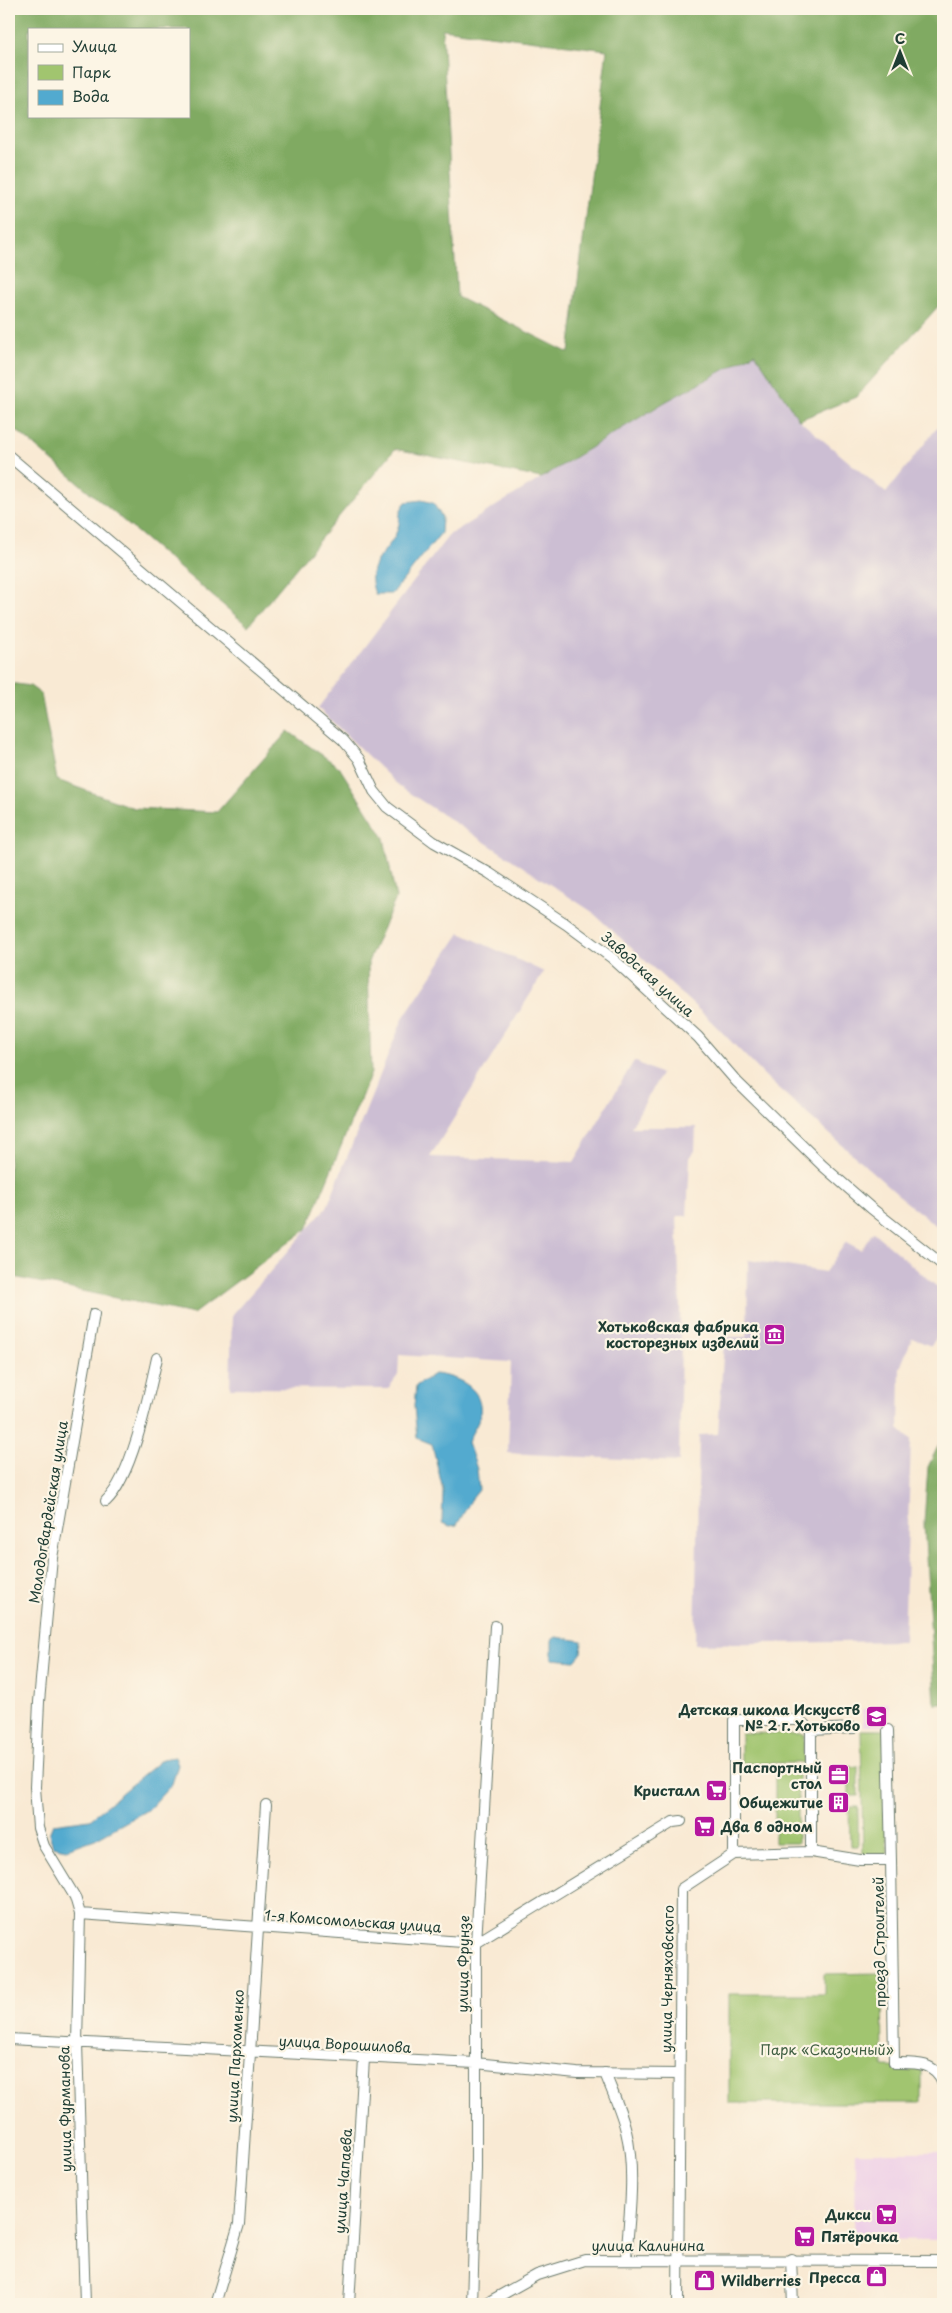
<svg xmlns="http://www.w3.org/2000/svg" width="952" height="2313" font-family="'Playpen Sans',sans-serif">
<style>
.built{fill:#eed0e7}
.industrial{fill:#ccbed3}
.green{fill:#a1c56f;stroke:#608152}
.forest{fill:#80aa62;stroke:#50744b;fill-rule:evenodd}
.water{fill:#52aacf;stroke:#387482}
.lines{fill:none;stroke-linecap:round;stroke-linejoin:round}
.minor-casing{stroke:#6b7a6c;stroke-width:12}
.minor{stroke:#fff;stroke-width:10}
.labels{text-anchor:middle;dominant-baseline:central;stroke-width:4.5;stroke-linejoin:round;paint-order:stroke}
.street-label{font-size:14px;fill:#1f3d34;stroke:#fcf5e5}
.poi-label{font-size:14px;font-weight:bold;fill:#1f3d34;stroke:#fcf5e5;text-anchor:end}
.park-label{font-size:14px;fill:#405f43;stroke:#fcf5e5}
</style>
<rect width="100%" height="100%" fill="#fcf5e5"/>
<filter id="ink" filterUnits="userSpaceOnUse"><feTurbulence type="fractalNoise" baseFrequency=".02" numOctaves="2"/><feDisplacementMap in="SourceGraphic" scale="10" xChannelSelector="R" yChannelSelector="G"/><feConvolveMatrix kernelMatrix="1 2 1 2 8 2 1 2 1" color-interpolation-filters="sRGB"/></filter>
<filter id="wash" filterUnits="userSpaceOnUse"><feTurbulence type="fractalNoise" baseFrequency=".0096" numOctaves="4" result="noise"/><feDisplacementMap in="SourceGraphic" scale="20" xChannelSelector="R" yChannelSelector="G"/><feGaussianBlur stdDeviation="1.12" result="paint"/><feColorMatrix in="noise" values="0 0 0 0 0 0 0 0 0 0 0 0 0 0 0 0 0 1.4 0 .05"/><feComposite in="paint" operator="in"/></filter>
<g filter="url(#wash)">
<rect width="100%" height="100%" fill="#f9ead4"/>
<!-- built -->
<path class="built" d="M880 1703H889V1726H863L862 1709H879Z
M855 2152H942L940 2240 854 2239Z"/>
<!-- industrial -->
<path class="industrial" d="M755 353 799 420 886 493 943 420V1231L905 1201 769 1080 711 1021 591 911 400 787 318 708 449 535 665 402Z
M460 933 544 972 430 1157 574 1162 634 1061 661 1074 631 1127H696L695 1151 690 1157 687 1216H677L681 1338 679 1462 508 1453 511 1362 399 1355 398 1375 388 1389 230 1388 232 1315 327 1207 403 1018Z
M873 1232 943 1292V1327L931 1346 912 1338 900 1368 899 1429 911 1440 904 1641 695 1644 699 1435 718 1434 724 1341 728 1337H747L748 1260 825 1272 846 1242 861 1250Z"/>
<!-- green -->
<path class="green" d="M861 1730H885L887 1855H863Z
M741 1733 804 1734 803 1763H741Z
M858 1766V1796H849V1767Z
M775 1768H798V1843H775Z
M849 1807H858V1846H850Z
M882 1973 883 2067 921 2068V2103H729V1994H824V1974Z"/>
<!-- forest -->
<path class="forest" d="M9 9H943V301L856 397 799 420 755 353 665 402 541 478 395 449 248 626 9 424ZM29 29H189V116H29ZM442 29 607 50 569 353 457 297Z
M9 683 30 686 41 694 57 780 134 808 217 812 288 731 339 767 384 838 396 898 368 962 371 1073 307 1229 193 1314 9 1276Z
M943 1436V1704H935L924 1523 928 1467Z"/>
<!-- water -->
<path class="water" d="M422 500 433 503 442 517 441 533 392 594H375C363 561 387 556 397 531 402 519 396 514 406 502Z
M434 1374C456 1376 484 1387 480 1414 479 1425 470 1433 468 1443L477 1469 479 1490 471 1500 457 1525 450 1526 442 1523 443 1490 432 1444 417 1438 414 1406 416 1386Z
M556 1637 582 1641 581 1654 575 1661 552 1659V1640Z
M175 1757 178 1765 172 1784 149 1809 95 1839 67 1849 53 1846 49 1834 53 1824 90 1819 162 1759Z"/>
</g>
<g filter="url(#ink)">
<g class="lines">
<defs>
<path id="minor" d="M9 456 343 740 359 759 374 791 387 807 434 842 489 873 566 924 612 958 698 1037 737 1082 823 1166 871 1208 943 1265
M106 1501C132 1477 149 1394 157 1358
M811 1730 854 1728
M888 1730 891 1860
M734 1854 811 1852 860 1860H891L894 2063C914 2063 935 2061 943 2083
M80 1914 476 1943 673 1822 681 1821
M9 2039 475 2063 577 2073 679 2074
M605 2073C612 2092 622 2112 626 2131 636 2170 629 2220 626 2258
M791 2259 793 2304
M85 2304 77 2043 80 1914 75 1897 44 1846 38 1828 35 1787 39 1702 52 1558 94 1314
M215 2304 239 2224 266 1805
M349 2304 364 2059
M472 2304 476 2169V1943L495 1626
M485 2304 537 2275 585 2260 943 2261
M678 2304 681 1889 734 1854V1720H799L811 1730V1852"/>
</defs>
<!-- minor casing -->
<use href="#minor" class="minor-casing"/>
<!-- minor -->
<use href="#minor" class="minor"/>
</g>
</g>
<!-- icons -->
<defs>
<symbol id="museum-square" viewBox="-11 -11 22 22"><rect x="-9" y="-9" width="18" height="18" rx="4" fill="#b5179e" stroke="#fcf5e5"/><path d="M0-6L6-3V-2H-6V-3ZM-5-1h2V3h-2ZM-1-1h2V3h-2ZM3-1h2V3H3ZM-6 4H6V6H-6Z" fill="#fff"/></symbol>
<symbol id="school-square" viewBox="-11 -11 22 22"><rect x="-9" y="-9" width="18" height="18" rx="4" fill="#b5179e" stroke="#fcf5e5"/><path d="M0-5L7-2L0 1L-7-2ZM-4 1L0 2.5L4 1V4Q0 6-4 4Z" fill="#fff"/></symbol>
<symbol id="office-square" viewBox="-11 -11 22 22"><rect x="-9" y="-9" width="18" height="18" rx="4" fill="#b5179e" stroke="#fcf5e5"/><path d="M-6-3h4V-5.5h4V-3h4V5H-6ZM-1-4.5V-3h2v-1.5ZM-6 0V1H6V0Z" fill="#fff"/></symbol>
<symbol id="supermarket-square" viewBox="-11 -11 22 22"><rect x="-9" y="-9" width="18" height="18" rx="4" fill="#b5179e" stroke="#fcf5e5"/><path d="M-6-5.5h2.5l.6 2H6L4.5 2H-2.5L-4.4-4H-6ZM-1.5 3.2a1.3 1.3 0 1 0 .1 0ZM3 3.2a1.3 1.3 0 1 0 .1 0Z" fill="#fff"/></symbol>
<symbol id="building-square" viewBox="-11 -11 22 22"><rect x="-9" y="-9" width="18" height="18" rx="4" fill="#b5179e" stroke="#fcf5e5"/><path d="M-4-6H4V6H1V3H-1V6H-4ZM-2.5-4.3h1.7v1.8h-1.7ZM.8-4.3h1.7v1.8H.8ZM-2.5-1h1.7V.8h-1.7ZM.8-1h1.7V.8H.8Z" fill="#fff"/></symbol>
<symbol id="shop-square" viewBox="-11 -11 22 22"><rect x="-9" y="-9" width="18" height="18" rx="4" fill="#b5179e" stroke="#fcf5e5"/><path d="M-5-2.5h2.3a2.7 3.5 0 0 1 5.4 0H5L5.5 6h-11ZM-1.5-2.5h3a1.5 2.3 0 0 0-3 0Z" fill="#fff"/></symbol>
</defs>
<g fill-rule="evenodd">
<use href="#museum-square" x="762" y="1322" width="25" height="25"/>
<use href="#school-square" x="864" y="1704" width="25" height="25"/>
<use href="#office-square" x="826" y="1762" width="25" height="25"/>
<use href="#supermarket-square" x="704" y="1778" width="25" height="25"/>
<use href="#building-square" x="826" y="1790" width="25" height="25"/>
<use href="#supermarket-square" x="692" y="1814" width="25" height="25"/>
<use href="#supermarket-square" x="874" y="2202" width="25" height="25"/>
<use href="#supermarket-square" x="792" y="2224" width="25" height="25"/>
<use href="#shop-square" x="864" y="2264" width="25" height="25"/>
<use href="#shop-square" x="692" y="2268" width="25" height="25"/>
</g>
<g class="labels">
<!-- street labels -->
<g class="street-label">
<text transform="translate(648 974) rotate(42)">Заводская улица</text>
<text transform="translate(48 1512) rotate(-81)">Молодогвардейская улица</text>
<text transform="translate(353 1921) rotate(4)">1-я Комсомольская улица</text>
<text transform="translate(879 1942) rotate(-91)">проезд Строителей</text>
<text transform="translate(463 1964) rotate(-89)">улица Фрунзе</text>
<text transform="translate(667 1979) rotate(-89)">улица Черняховского</text>
<text transform="translate(345 2044) rotate(3)">улица Ворошилова</text>
<text transform="translate(235 2056) rotate(-87)">улица Пархоменко</text>
<text transform="translate(65 2109) rotate(-91)">улица Фурманова</text>
<text transform="translate(343 2181) rotate(-86)">улица Чапаева</text>
<text x="648" y="2245">улица Калинина</text>
</g>
<!-- poi labels -->
<g class="poi-label">
<text x="759" y="1326">Хотьковская фабрика<tspan x="759" dy="16">косторезных изделий</tspan></text>
<text x="860" y="1709">Детская школа Искусств<tspan x="860" dy="16">№ 2 г. Хотьково</tspan></text>
<text x="822" y="1767">Паспортный<tspan x="822" dy="16">стол</tspan></text>
<text x="700" y="1790">Кристалл</text>
<text x="823" y="1802">Общежитие</text>
<text x="721" y="1826" text-anchor="start">Два в одном</text>
<text x="871" y="2214">Дикси</text>
<text x="821" y="2236" text-anchor="start">Пятёрочка</text>
<text x="861" y="2277">Пресса</text>
<text x="721" y="2280" text-anchor="start">Wildberries</text>
</g>
<!-- park labels -->
<g class="park-label">
<text x="827" y="2049">Парк «Сказочный»</text>
</g>
</g>
<!-- margin -->
<rect width="952" height="2313" fill="none" stroke="#fcf5e5" stroke-width="30"/>
<!-- legend -->
<rect x="28" y="28" width="162" height="90" fill="#fcf5e5" stroke="#a4ab9e"/>
<rect x="38" y="44" width="25" height="8" fill="#ffffff" stroke="#a4ab9e"/>
<text x="72" y="52" font-size="15" fill="#1f3d34">Улица</text>
<rect x="38" y="65" width="25" height="15" fill="#a1c56f" stroke="#a4ab9e"/>
<text x="72" y="78" font-size="15" fill="#1f3d34">Парк</text>
<rect x="38" y="90" width="25" height="15" fill="#52aacf" stroke="#a4ab9e"/>
<text x="72" y="102" font-size="15" fill="#1f3d34">Вода</text>
<!-- north arrow -->
<g transform="translate(900 52)" stroke="#fcf5e5" stroke-width="4" paint-order="stroke">
<path d="M0-4L9 19L0 12L-9 19Z" fill="#1f3d34"/>
<text y="-8" font-size="14" font-weight="bold" text-anchor="middle" fill="#1f3d34">С</text>
</g>
</svg>
